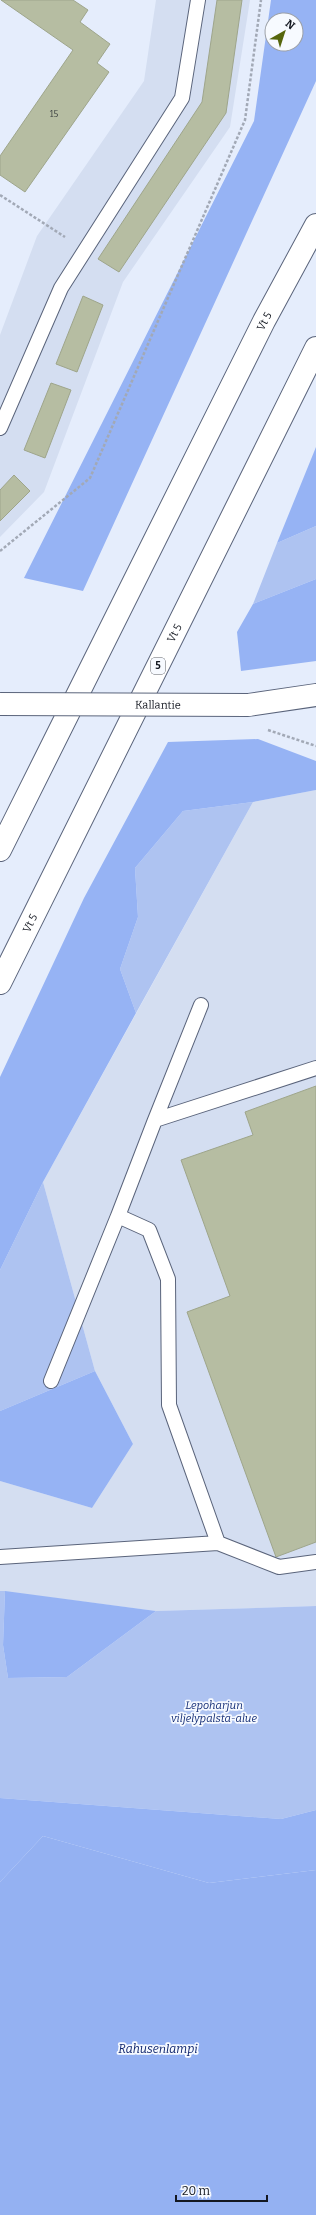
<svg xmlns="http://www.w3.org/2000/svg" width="316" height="2215" font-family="Bitter,serif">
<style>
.built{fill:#d4def1}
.green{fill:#aec3f1}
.forest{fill:#96b3f4;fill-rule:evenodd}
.water{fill:#94b1f2}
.building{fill:#b6bda2;stroke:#9ea58b}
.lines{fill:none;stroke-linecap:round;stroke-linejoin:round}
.lane-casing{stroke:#5a647b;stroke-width:16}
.secondary-casing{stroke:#5a647b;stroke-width:24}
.highway-casing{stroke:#5a647b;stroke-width:24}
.path{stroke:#a2a9b6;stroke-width:2.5;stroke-dasharray:3 2;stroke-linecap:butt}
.lane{stroke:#fff;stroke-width:14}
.secondary{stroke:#fff;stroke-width:22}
.highway{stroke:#fff;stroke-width:22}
.secondary-bridge-casing{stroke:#5a647b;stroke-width:24;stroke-linecap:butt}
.secondary-bridge{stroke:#fff;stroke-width:22}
.labels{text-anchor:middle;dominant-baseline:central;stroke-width:3.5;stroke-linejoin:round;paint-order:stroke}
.number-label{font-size:9px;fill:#3c4141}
.shield{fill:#f7faff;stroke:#585c64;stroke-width:1}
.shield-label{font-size:10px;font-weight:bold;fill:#141821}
.street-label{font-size:11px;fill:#141821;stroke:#f7faff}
.park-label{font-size:11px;font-style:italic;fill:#152e77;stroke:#f7faff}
.water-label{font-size:12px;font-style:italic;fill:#0e246d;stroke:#f7faff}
</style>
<rect width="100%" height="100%" fill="#e5edfc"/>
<!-- built -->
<path class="built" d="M156 0H250L230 127 123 282 44 492 0 537V335L37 236 144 81Z
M316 790V1606L156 1611 0 1591V1481L92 1508 133 1444 95 1371 43 1182 253 802Z"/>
<!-- green -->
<path class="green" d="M316 526V579L253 604 277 543Z
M253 802 136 1013 120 969 138 917 135 868 183 811Z
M43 1182 95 1371 0 1411V1270Z
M0 1591H5L3 1645 8 1678 67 1677 156 1611 316 1606V1810L281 1819 0 1798Z"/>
<!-- forest -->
<path class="forest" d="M271 0H316V81L83 591 24 578 254 121ZM272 20H296V44H272Z
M316 447V526L277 543Z
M316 579V661L241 671 237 632 253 604Z
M258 739 316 761V790L253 802 183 811 135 868 138 917 120 969 136 1013 43 1182 0 1270V1077L84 898 168 742Z
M95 1371 133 1444 92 1508 0 1481V1411Z
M5 1591 156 1611 67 1677 8 1678 3 1645Z
M0 1798 281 1819 316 1810V1870L209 1883 43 1836 0 1882Z"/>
<!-- water -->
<path class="water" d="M43 1836 209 1883 316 1870V2215H0V1882Z"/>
<!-- building -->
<path class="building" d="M1 0H73L88 10 80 22 110 44 97 63 109 72 25 192 0 175V156L73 50Z
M217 0H242L226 113 119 272 98 259 202 102Z
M83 296 103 305 77 372 56 364Z
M51 383 71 390 45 458 24 450Z
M14 475 30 491 0 521V490Z
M316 1086V1542L276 1557 187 1312 230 1296 181 1160 253 1135 245 1112Z"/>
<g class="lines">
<defs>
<path id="lane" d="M0 428 61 288 182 98 198 0
M316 1068 155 1120 118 1216 149 1230 168 1279 169 1405 218 1543 279 1567 316 1562
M155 1120 201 1005
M51 1381 118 1216
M0 1557 218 1543"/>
<path id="secondary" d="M248 705 316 695"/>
<g id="highway">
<path id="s1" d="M0 850 264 321 316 225"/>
<path id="s2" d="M0 983 316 348"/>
</g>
</defs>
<!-- lane casing -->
<use href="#lane" class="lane-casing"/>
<!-- secondary casing -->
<use href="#secondary" class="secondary-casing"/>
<!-- highway casing -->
<use href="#highway" class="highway-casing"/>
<!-- path -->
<path class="path" d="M0 195 65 237
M0 551 90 478 245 120 261 0
M268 730 316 746"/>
<!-- lane -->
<use href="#lane" class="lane"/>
<!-- secondary -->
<use href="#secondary" class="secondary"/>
<!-- highway -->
<use href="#highway" class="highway"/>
<defs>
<g id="secondary-bridge">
<path id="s3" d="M0 704 248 705"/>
</g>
</defs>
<!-- secondary-bridge casing -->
<use href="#secondary-bridge" class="secondary-bridge-casing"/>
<!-- secondary-bridge -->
<use href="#secondary-bridge" class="secondary-bridge"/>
</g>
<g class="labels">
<!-- number labels -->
<g class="number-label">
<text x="54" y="114">15</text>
</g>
<!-- shield labels -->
<rect class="shield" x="151" y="658" width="14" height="16" rx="3"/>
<g class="shield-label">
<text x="158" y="666">5</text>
</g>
<!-- street labels -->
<g class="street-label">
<text stroke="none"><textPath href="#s1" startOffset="591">Vt 5</textPath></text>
<text stroke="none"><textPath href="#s2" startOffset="391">Vt 5</textPath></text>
<text stroke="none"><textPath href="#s3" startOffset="158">Kallantie</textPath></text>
<text stroke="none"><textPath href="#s2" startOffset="67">Vt 5</textPath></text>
</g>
<!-- park labels -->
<g class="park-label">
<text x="214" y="1705">Lepoharjun<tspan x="214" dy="13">viljelypalsta-alue</tspan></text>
</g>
<!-- water labels -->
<g class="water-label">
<text x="158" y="2049">Rahusenlampi</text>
</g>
</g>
<!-- north arrow -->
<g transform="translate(284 32) rotate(39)"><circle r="19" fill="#f7faff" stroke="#9ca0a6"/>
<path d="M0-3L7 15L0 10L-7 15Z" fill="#56660d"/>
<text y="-6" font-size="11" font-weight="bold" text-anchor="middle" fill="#141821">N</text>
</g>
<!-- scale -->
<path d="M176 2195v6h91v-6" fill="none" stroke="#141821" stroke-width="2"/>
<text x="182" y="2195" font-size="12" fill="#141821" stroke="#f7faff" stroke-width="3" paint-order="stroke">20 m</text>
</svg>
